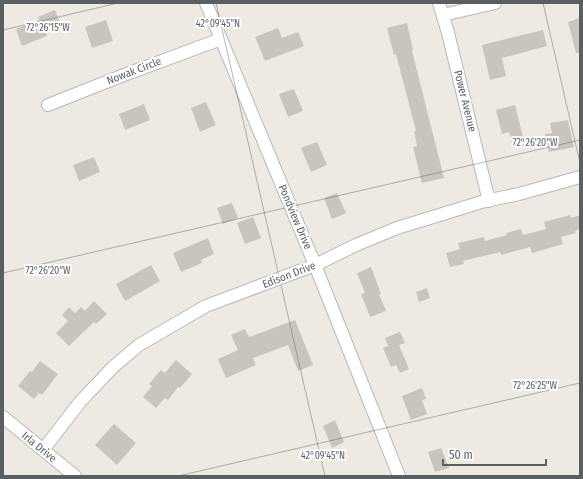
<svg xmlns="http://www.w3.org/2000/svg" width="583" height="479" font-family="'Fira Sans Condensed',sans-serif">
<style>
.building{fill:#c9c5be}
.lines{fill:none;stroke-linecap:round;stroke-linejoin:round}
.minor-casing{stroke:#b4b9bd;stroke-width:14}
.minor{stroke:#fff;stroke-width:12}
.ticks{fill:none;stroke:#5a5f64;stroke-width:1;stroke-opacity:0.45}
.labels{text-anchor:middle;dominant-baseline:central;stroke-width:4;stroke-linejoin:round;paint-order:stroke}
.street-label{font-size:11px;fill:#5a5f64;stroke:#fff}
.ticks-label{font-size:10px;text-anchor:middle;fill:#5a5f64;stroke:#fff;stroke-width:4;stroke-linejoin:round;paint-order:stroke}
</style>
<rect width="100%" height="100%" fill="#eeeae1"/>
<!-- building -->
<path class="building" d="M55 10 61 26 46 32 47 36 22 46 16 29 39 20 38 17Z
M580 18V53H576L568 22Z
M106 20 113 41 92 48 85 27Z
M407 23 413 50 412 51 444 178 422 183 413 147 417 146 414 131H416L396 54 394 55 387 28Z
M278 28 282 38 298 32 304 46 265 61 255 37Z
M543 30 547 46 502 58 506 76 490 80 482 45Z
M294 89 303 111 288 117 279 94Z
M206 102 216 125 200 132 191 108Z
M144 104 150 120 125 130 119 114Z
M515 105 525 145 513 148 509 132 502 134 496 110Z
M568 120 574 147 549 152 545 134 552 133 550 123Z
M317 142 327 165 311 172 301 148Z
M94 157 100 172 79 181 73 165Z
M337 193 346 213 332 219 324 198Z
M232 203 238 218 223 224 217 208Z
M570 215 571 218 580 215V229L575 231 576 233 561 237 563 244 532 253 530 247 501 255 500 252 463 261 464 264 450 267 446 253 460 249 458 243 484 237 485 241 507 235 506 233 521 229 523 235 546 229 544 222Z
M253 217 261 238 245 244 237 223Z
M208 238 214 254 201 260 202 263 181 272 173 253Z
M151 265 160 281 125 301 116 284Z
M371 267 381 294H379L386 311 370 317 361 294 365 293 357 273Z
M427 288 430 298 419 302 416 292Z
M94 301 107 314 96 324 94 322 69 346 56 333 68 321 62 315 69 307 75 313 81 307 85 311Z
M295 320 313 365 298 371 288 345 253 358 256 365 226 378 218 359 238 350 231 335 245 329 249 337Z
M400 332 405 343 399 345 409 369 400 373 396 365 391 367 383 348 388 346 385 338Z
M176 360 192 374 180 388 178 387 168 400 165 398 156 408 143 397 152 386 149 384 161 370 165 373Z
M40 361 58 374 42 395 39 393 34 399 18 386 30 371 32 372Z
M422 388 426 399 422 400 427 414 411 420 402 396Z
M335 420 344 442 332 448 323 426Z
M114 424 136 443 117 465 95 445Z
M441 448 449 468 435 472 428 452Z"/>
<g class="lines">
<defs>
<path id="minor" d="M206 3 315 265 399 476
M439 3 448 33 489 201
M443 15 495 3
M48 105 124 75 221 39
M3 417 75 476
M43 450 80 402 113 367 139 345 206 306 315 265 356 245 397 228 485 201 519 194 580 177"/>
</defs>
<!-- minor casing -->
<use href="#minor" class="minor-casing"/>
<!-- minor -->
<use href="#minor" class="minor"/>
</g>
<!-- ticks -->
<path class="ticks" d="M216 3 325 476M543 3 580 163M3 30 118 3M3 273 580 140M178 476 580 383"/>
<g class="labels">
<!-- street labels -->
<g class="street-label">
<text transform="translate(134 71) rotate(-21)">Nowak Circle</text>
<text transform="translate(465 101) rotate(76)">Power Avenue</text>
<text transform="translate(295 217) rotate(67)">Pondview Drive</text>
<text transform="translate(289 275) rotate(-21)">Edison Drive</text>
<text transform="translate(39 447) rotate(39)">Irla Drive</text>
</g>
</g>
<g class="ticks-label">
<text x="218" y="27">42°09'45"N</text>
<text x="48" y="31">72°26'15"W</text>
<text x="535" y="146">72°26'20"W</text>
<text x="48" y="274">72°26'20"W</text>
<text x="535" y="389">72°26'25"W</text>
<text x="323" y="459">42°09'45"N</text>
</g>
<!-- border -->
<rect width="583" height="479" fill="none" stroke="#5a5f64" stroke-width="8"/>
<!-- scale -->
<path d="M443 459v6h103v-6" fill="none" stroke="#5a5f64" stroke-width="2"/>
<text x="449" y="459" font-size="12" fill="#5a5f64" stroke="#ffffff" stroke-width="3" paint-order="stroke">50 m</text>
</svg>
